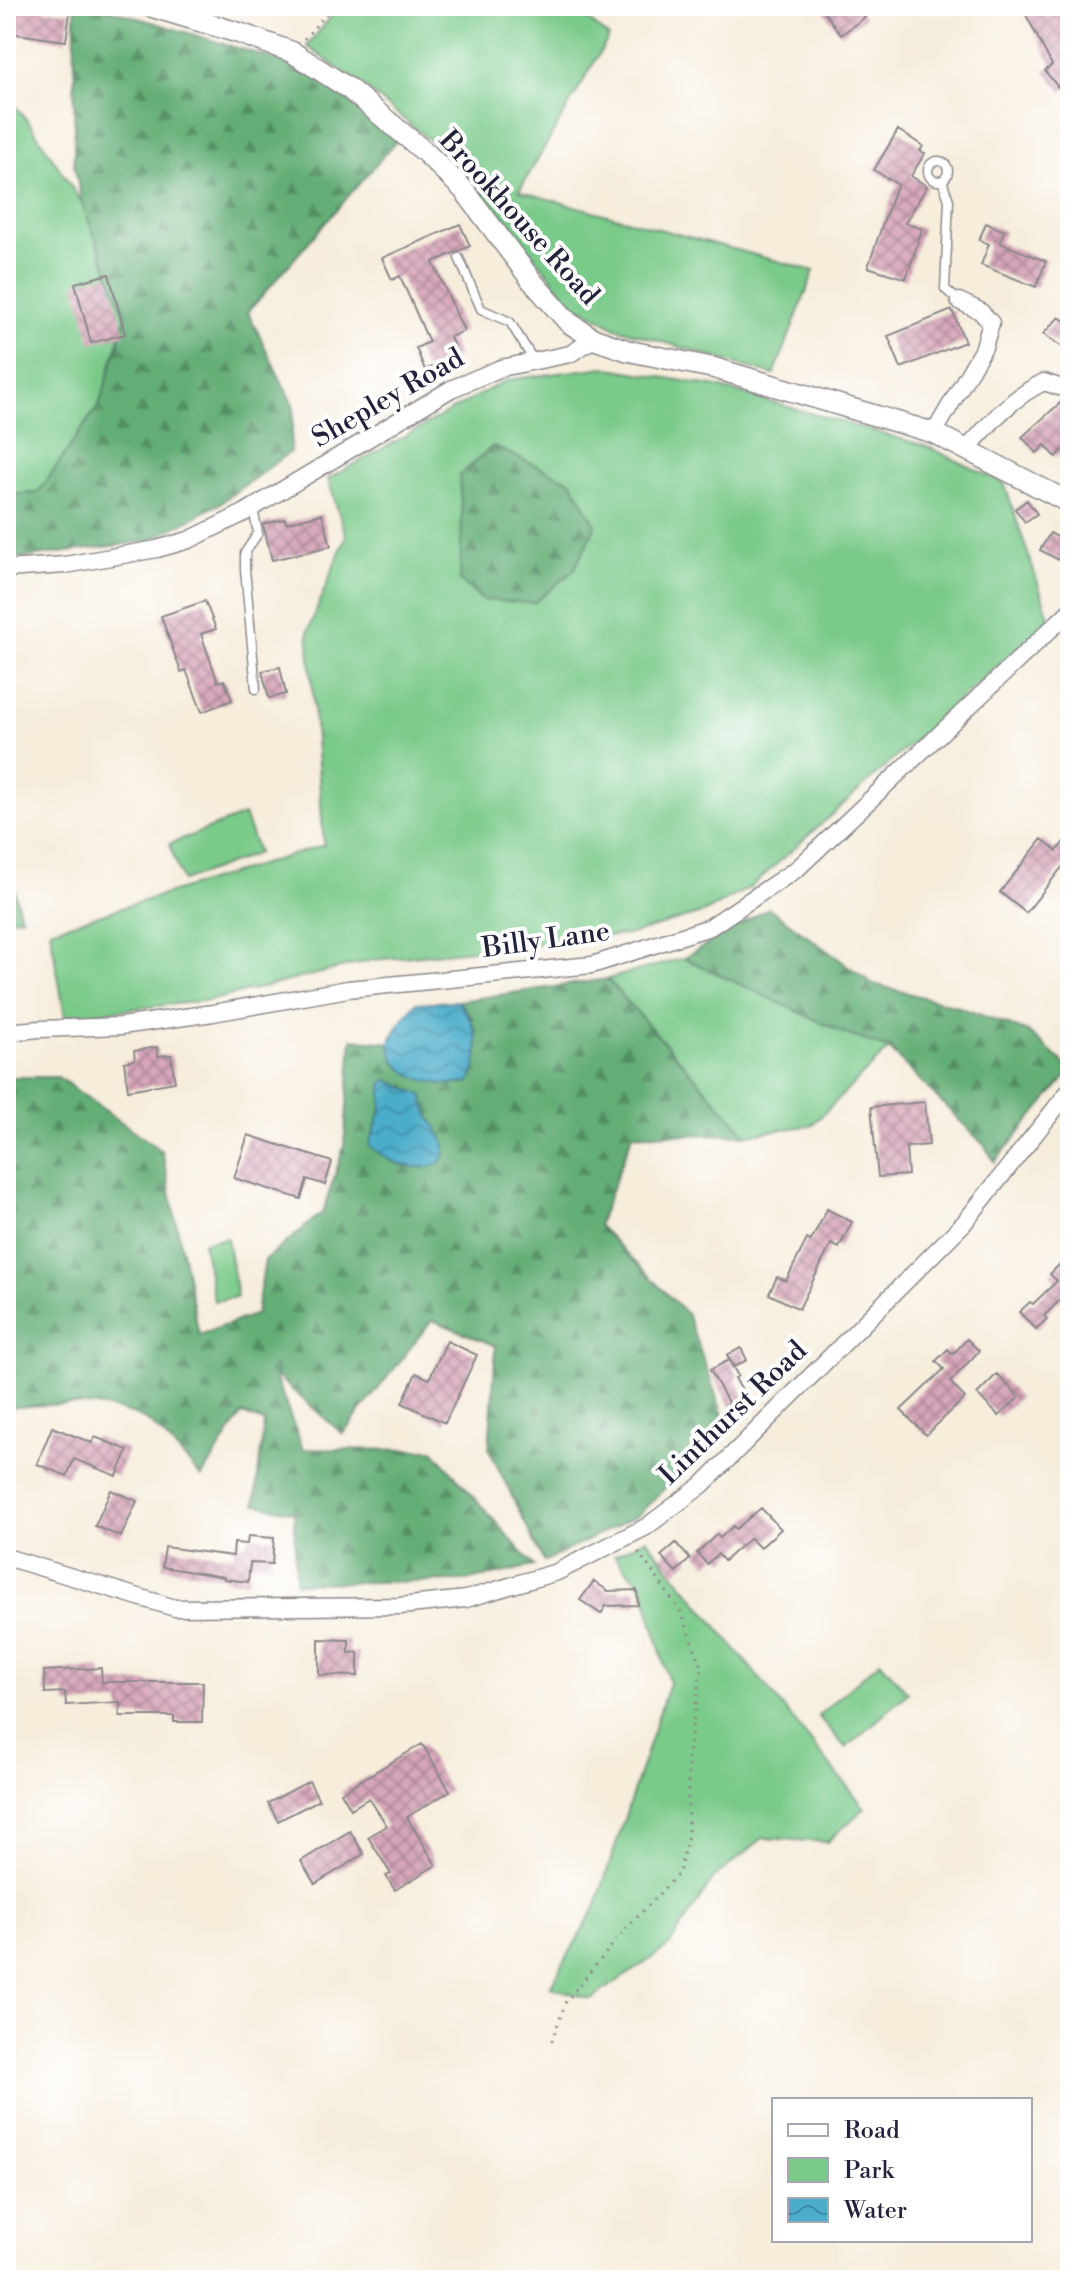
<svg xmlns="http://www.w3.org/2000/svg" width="1076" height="2286" font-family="'Libre Bodoni',serif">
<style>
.green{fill:#7aca8a;stroke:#4e7662;stroke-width:2}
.forest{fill:url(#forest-firs);stroke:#426858;stroke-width:2}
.water{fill:url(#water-waves);stroke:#366882;stroke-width:2}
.building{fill:url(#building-cross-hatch)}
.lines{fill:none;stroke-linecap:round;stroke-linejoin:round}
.service-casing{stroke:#8c888b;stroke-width:11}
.minor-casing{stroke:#8c888b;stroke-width:19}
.tertiary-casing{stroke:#8c888b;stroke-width:23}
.path{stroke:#8c888b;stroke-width:3;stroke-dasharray:2 6;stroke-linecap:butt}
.service{stroke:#fff;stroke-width:8}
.minor{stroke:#fff;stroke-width:16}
.tertiary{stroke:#fff;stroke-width:20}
.labels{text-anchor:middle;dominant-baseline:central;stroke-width:8;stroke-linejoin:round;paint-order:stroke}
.street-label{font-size:28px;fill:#22223b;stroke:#fff}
</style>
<defs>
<pattern id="forest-firs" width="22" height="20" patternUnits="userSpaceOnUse" patternTransform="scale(2)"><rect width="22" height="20" fill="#63ae76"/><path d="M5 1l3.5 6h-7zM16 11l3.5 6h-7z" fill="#518d62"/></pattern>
<pattern id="water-waves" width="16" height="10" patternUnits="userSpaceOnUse" patternTransform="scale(2)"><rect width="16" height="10" fill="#4badca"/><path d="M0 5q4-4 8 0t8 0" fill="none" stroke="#3e8ca5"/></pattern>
<pattern id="building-cross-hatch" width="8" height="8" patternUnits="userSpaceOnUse" patternTransform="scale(2)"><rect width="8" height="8" fill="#d7a6ba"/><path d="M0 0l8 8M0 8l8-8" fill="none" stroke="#ae8798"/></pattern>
</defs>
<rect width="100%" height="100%" fill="#fff"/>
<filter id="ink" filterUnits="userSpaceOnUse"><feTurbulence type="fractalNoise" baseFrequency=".0125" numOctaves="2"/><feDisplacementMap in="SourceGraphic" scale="16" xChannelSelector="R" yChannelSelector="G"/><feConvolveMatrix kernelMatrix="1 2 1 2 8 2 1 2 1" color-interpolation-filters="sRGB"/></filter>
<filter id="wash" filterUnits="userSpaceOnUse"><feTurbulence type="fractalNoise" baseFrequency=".006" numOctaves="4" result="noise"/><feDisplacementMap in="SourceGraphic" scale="32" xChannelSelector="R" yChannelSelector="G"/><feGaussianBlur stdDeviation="1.8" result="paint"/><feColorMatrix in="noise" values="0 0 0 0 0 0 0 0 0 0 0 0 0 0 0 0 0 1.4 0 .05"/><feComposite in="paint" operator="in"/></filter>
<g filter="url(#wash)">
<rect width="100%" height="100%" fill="#f6eddb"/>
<!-- green -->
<path class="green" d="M340 6H571L609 37 519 191 814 271 774 375 616 328 569 300 506 220 434 144 368 90 307 46Z
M6 96 29 122 82 203 126 317 100 403 38 493 6 495Z
M604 367 718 387 926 446 1004 483 1050 619 751 887 705 912 631 934 373 960 212 1000 65 1016 50 930 324 845 308 631 346 536 328 479 506 380Z
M244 815 258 853 183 881 169 844Z
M684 958 844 1033 889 1049 812 1125 747 1135 607 979Z
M227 1238 237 1297 214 1301 203 1242Z
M646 1539 865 1808 827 1842 763 1838 714 1878 668 1947 591 1999 550 1987 595 1908 669 1683 643 1587 614 1555Z
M880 1661 908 1693 846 1748 818 1716Z"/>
<!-- forest -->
<path class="forest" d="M75 6H99L304 68 398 139 248 312 294 407 290 452 219 504 149 541 6 560V495L38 493 100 403 126 317 82 203 74 164Z
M493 446 571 481 596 525 574 570 534 603 483 600 460 581 462 518 459 476Z
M6 859 21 917 6 919Z
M769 908 873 984 953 1005 1028 1032 1070 1069V1072L995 1162 984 1145 889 1049 844 1033 684 958Z
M607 979 747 1135 633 1134 598 1225 687 1314 727 1426 638 1515 544 1562 489 1449 496 1346 432 1320 343 1434 274 1374 303 1449 433 1450 534 1566 465 1581 296 1583 294 1512 255 1504 264 1422 242 1414 202 1477C191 1466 156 1426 146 1420 103 1399 51 1404 6 1408V1077H58L162 1151 199 1335 256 1314 265 1260 323 1212 344 1146 352 1039 389 1043 396 1062 473 1019 458 1001Z"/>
<!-- water -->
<path class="water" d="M458 1001C479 1026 484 1052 470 1082 448 1088 411 1082 396 1062 393 1058 391 1049 389 1043L400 1023 416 1003Z
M387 1080 422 1095C425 1103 427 1112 431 1119 436 1129 444 1135 445 1147 448 1176 406 1168 390 1160 383 1156 376 1150 369 1145L382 1108V1084Z"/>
<g id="blocks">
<!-- building -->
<path class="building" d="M12 6 70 12 66 41 9 33Z
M820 6H857L865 17 841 35Z
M1034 6H1067L1070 12V85L1062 92 1045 71 1052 65 1024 11Z
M898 130 923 146 920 151 925 153 911 176 927 186 905 223 922 229 906 279 868 267 893 194 898 185 874 170Z
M986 223 1004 231 1000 243 1046 261 1036 287 981 265 989 244 979 240Z
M460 224 470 246 433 262 464 331 450 337 458 356 425 370 416 348 429 342 400 276 392 280 382 258Z
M109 274 125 334 91 343 75 283Z
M952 310 965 342 901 368 888 336Z
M1059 317 1070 325V352L1043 334Z
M1070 394V444L1056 457 1045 445 1037 453 1022 437Z
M1027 500 1037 514 1025 522 1015 509Z
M322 514 331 546 272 560 263 524 285 519 286 523Z
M1050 533 1070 544V566L1040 550Z
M205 601 216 629 201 634 218 682 224 680 232 700 202 712 186 670 181 672 161 616Z
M280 667 286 694 269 698 262 671Z
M1070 833V857L1026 913 1000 892 1042 839 1057 851Z
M157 1047 158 1056 171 1055 175 1082 128 1090 124 1062 135 1060 134 1051Z
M925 1102 929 1145 906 1147 908 1175 878 1177 871 1107Z
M248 1135 332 1162 325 1185 307 1179 301 1199 234 1178Z
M827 1209 852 1222 839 1248 831 1244 799 1309 769 1294 777 1277 786 1281 807 1239 811 1241Z
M1070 1254V1294L1068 1292 1044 1316 1047 1319 1036 1329 1019 1312 1030 1302 1033 1304 1057 1281 1050 1274Z
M967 1339 979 1351 950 1382 965 1398 926 1435 901 1410 944 1369 936 1361 948 1349 953 1354Z
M447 1341 477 1355 445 1423 402 1403 416 1373 429 1379Z
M741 1348 747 1360 734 1367 727 1355Z
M729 1360 738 1376 735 1378 751 1407 735 1415 710 1370Z
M997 1374 1019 1397 999 1416 977 1394Z
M52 1427 92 1443 95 1437 128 1450 117 1476 74 1459 67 1476 37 1464Z
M111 1490 137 1501 121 1537 95 1526Z
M761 1508 781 1529 760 1548 750 1538 724 1561 718 1554 707 1564 697 1553 717 1534 720 1538 733 1526 736 1529Z
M248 1536 274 1538 272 1564 250 1563 248 1582 224 1579V1577L162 1567 165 1547 233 1556 234 1543 247 1544Z
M676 1543 690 1559 676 1572 661 1556Z
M594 1581 608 1591 637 1590 638 1605 606 1606 601 1614 580 1600Z
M319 1639 349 1640V1653L358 1652V1676L319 1675Z
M101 1668 102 1682H203L202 1722H174V1716H120V1702L66 1705 65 1692 45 1693 44 1671Z
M422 1744 450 1791 407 1817 436 1865 395 1890 386 1876 391 1874 368 1837 387 1826 369 1798 351 1809 341 1792Z
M309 1781 319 1800 278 1821 268 1803Z
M350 1831 364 1854 315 1884 301 1861Z"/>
</g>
</g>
<g filter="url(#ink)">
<use href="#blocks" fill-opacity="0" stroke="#8c888b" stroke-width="2"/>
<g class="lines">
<defs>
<path id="service" d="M928 171a10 10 0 1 1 20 0a10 10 0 1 1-20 0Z
M942 180 949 200 945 289 959 301
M459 258 481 309 510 322 534 361
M253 509 258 533 245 553V569L256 689"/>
<path id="minor" d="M934 433 984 347 991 323 980 311 959 301
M967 449C990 423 1012 397 1044 382L1059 387
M6 569 65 565 157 549 189 540 244 513 451 389 501 368 570 354 594 339
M6 1032 40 1029 121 1026 213 1013 348 989 592 965 710 927 798 868 1070 611
M6 1557 175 1608 400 1606 466 1599 557 1572 646 1527 702 1485 964 1223 1070 1090"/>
<path id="tertiary" d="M149 6 239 33 292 52 348 88 425 152 464 190 532 281 568 322 594 339 629 351 714 368 934 433 1070 503"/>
</defs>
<!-- service casing -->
<use href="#service" class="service-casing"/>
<!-- minor casing -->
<use href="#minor" class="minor-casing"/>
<!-- tertiary casing -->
<use href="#tertiary" class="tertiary-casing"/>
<!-- path -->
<path class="path" d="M304 39 333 6
M552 2041 566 2001 625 1930 679 1873 688 1835V1754L702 1667 681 1612 637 1550
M1061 2280 1070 2275"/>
<!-- service -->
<use href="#service" class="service"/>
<!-- minor -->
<use href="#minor" class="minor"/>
<!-- tertiary -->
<use href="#tertiary" class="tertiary"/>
</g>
</g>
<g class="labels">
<!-- street labels -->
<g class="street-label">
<text transform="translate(519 218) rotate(48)">Brookhouse Road</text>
<text transform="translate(388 398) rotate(-30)">Shepley Road</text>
<text transform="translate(546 940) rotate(-8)">Billy Lane</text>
<text transform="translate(733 1413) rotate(-44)">Linthurst Road</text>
</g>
</g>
<!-- margin -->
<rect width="1076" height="2286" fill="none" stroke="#fff" stroke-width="32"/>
<!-- legend -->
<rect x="772" y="2098" width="260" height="144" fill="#ffffff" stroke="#a7a7b1" stroke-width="2"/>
<rect x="788" y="2124" width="40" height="12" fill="#ffffff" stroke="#a7a7b1" stroke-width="2"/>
<text x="844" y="2138" font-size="24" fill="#22223b">Road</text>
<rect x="788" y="2158" width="40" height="24" fill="#7aca8a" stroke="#a7a7b1" stroke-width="2"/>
<text x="844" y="2178" font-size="24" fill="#22223b">Park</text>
<rect x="788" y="2198" width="40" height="24" fill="url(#water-waves)" stroke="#a7a7b1" stroke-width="2"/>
<text x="844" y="2218" font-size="24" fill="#22223b">Water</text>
</svg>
